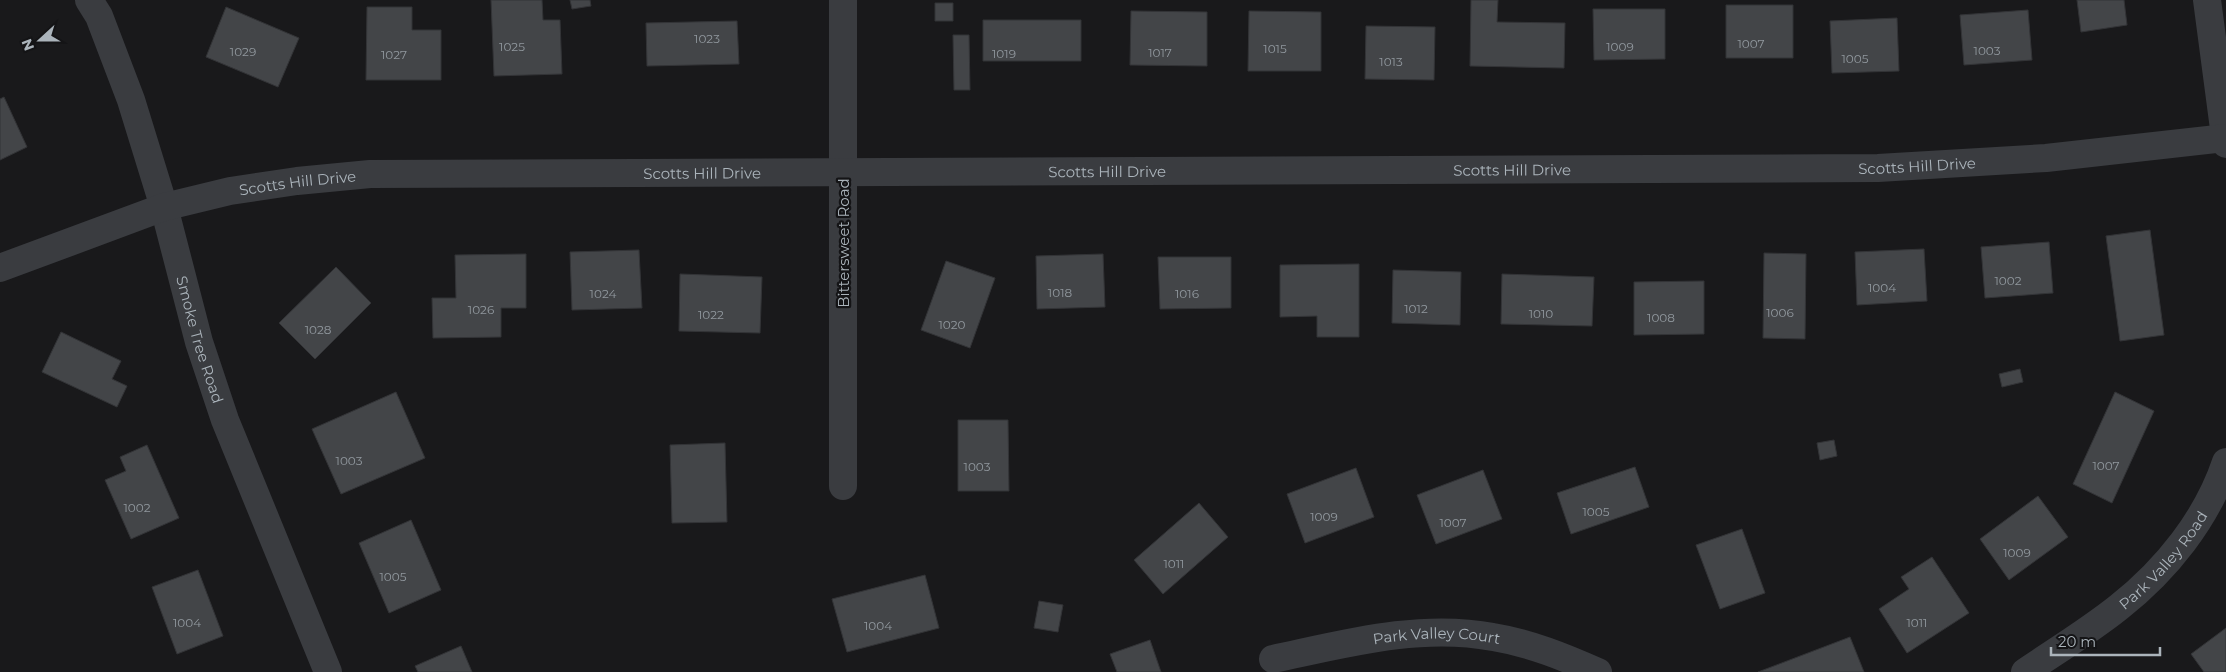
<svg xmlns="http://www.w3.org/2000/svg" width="2226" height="672" font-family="Montserrat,sans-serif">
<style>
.building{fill:#434548;stroke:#333437}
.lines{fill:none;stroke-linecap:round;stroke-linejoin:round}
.street{stroke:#3a3c40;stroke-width:28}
.labels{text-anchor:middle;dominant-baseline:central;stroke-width:4.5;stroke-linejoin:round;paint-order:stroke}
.number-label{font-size:12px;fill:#91989e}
.street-label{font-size:15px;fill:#abb4bb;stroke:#141416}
</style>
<rect width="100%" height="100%" fill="#19191b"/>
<!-- building -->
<path class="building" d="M491 0H542L543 20H560L562 74 494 76Z
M570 0H590L591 6 572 9Z
M1471 0H1498L1497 22 1565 23 1564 68 1470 66Z
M2077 0H2124L2127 25 2081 32Z
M935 3H953V21H935Z
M1726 5H1793V58H1726Z
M226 7 299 38 278 87 206 57Z
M367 7H412V30H441V80H366Z
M1593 9H1665V59L1594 60Z
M2028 10 2032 60 1964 65 1960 15Z
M1131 11 1207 12V66L1130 65Z
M1249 11 1321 12V71H1248Z
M1897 18 1899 71 1832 73 1830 21Z
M983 20H1081V61H983Z
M737 21 739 64 647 66 646 23Z
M1366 26 1435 27 1434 80 1365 79Z
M953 35H969L970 90H954Z
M4 97 27 147 0 160V99Z
M2150 230 2164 335 2120 341 2106 236Z
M2049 242 2053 293 1985 298 1981 247Z
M1924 249 1927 301 1857 305 1855 252Z
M639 250 642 308 572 310 570 252Z
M1764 253 1806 254 1805 339 1763 338Z
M526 254V308H501V337L433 338 432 298H456L455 255Z
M1103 254 1105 307 1037 309 1036 256Z
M1158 257H1231V308L1160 309Z
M946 261 995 278 970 348 921 330Z
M1359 264V337H1317V316L1280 317V265Z
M336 267 371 303 315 359 279 323Z
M1393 270 1461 272 1460 325 1392 323Z
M680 274 762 277 760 333 679 331Z
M1502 274 1594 277 1592 326 1501 324Z
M1704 281V334L1634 335V282Z
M61 332 121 361 112 379 127 386 117 407 42 372Z
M2020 369 2023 382 2002 387 1999 374Z
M396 392 425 458 341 494 312 429Z
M2115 392 2154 411 2112 503 2073 484Z
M958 420H1008L1009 491H958Z
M1834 440 1837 456 1820 460 1817 443Z
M725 443 727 522 672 523 670 445Z
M147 445 179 518 131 539 105 480 126 471 120 457Z
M1635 467 1649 507 1571 534 1557 493Z
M1356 468 1374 517 1305 543 1287 494Z
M1483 470 1502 519 1436 544 1417 495Z
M2038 496 2068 537 2009 580 1980 539Z
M1199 503 1228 537 1163 594 1134 560Z
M411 520 441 590 389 613 359 543Z
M1742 529 1765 593 1720 609 1696 545Z
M1932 557 1969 613 1907 653 1879 609 1909 589 1901 577Z
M198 570 223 636 177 654 152 587Z
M925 575 939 628 847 652 832 599Z
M1039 601 1063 605 1058 632 1034 628Z
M2226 628V672H2204L2191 654Z
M1850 637 1864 672H1758Z
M1150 640 1161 672H1117L1110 654Z
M461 646 472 672H418L415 666Z"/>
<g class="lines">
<!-- street -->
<g class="street">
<path id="s1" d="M89 0 99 16 131 100 164 207 199 342 225 420 328 672"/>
<path d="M843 0V486"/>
<path d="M2207 0 2226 144"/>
<path id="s2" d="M0 268 164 207 230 191 297 181 370 174 1878 168 2046 158 2226 138"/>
<path id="s3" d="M1273 659C1344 644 1419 623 1493 637 1530 643 1564 657 1598 672"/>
<path id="s4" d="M2025 672C2056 651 2089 631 2119 607 2166 570 2207 519 2226 462"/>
</g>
</g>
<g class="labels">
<!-- number labels -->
<g class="number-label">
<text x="707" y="38">1023</text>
<text x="1751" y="43">1007</text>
<text x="512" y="46">1025</text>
<text x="1620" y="46">1009</text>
<text x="1275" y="48">1015</text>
<text x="1987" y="50">1003</text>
<text x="243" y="51">1029</text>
<text x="1160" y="52">1017</text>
<text x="1004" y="53">1019</text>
<text x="394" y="54">1027</text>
<text x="1855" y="58">1005</text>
<text x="1391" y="61">1013</text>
<text x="2008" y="280">1002</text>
<text x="1882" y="287">1004</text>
<text x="1060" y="292">1018</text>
<text x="603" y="293">1024</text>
<text x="1187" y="293">1016</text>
<text x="1416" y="308">1012</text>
<text x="481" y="309">1026</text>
<text x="1780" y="312">1006</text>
<text x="1541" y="313">1010</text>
<text x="711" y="314">1022</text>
<text x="1661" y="317">1008</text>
<text x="952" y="324">1020</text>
<text x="318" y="329">1028</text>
<text x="349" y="460">1003</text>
<text x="2106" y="465">1007</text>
<text x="977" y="466">1003</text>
<text x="137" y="507">1002</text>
<text x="1596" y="511">1005</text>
<text x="1324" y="516">1009</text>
<text x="1453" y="522">1007</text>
<text x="2017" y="552">1009</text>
<text x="1174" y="563">1011</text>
<text x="393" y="576">1005</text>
<text x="187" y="622">1004</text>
<text x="1917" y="622">1011</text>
<text x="878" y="625">1004</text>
</g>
<!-- street labels -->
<g class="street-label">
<text stroke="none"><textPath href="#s2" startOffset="1931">Scotts Hill Drive</textPath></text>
<text stroke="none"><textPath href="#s2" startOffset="1526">Scotts Hill Drive</textPath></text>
<text stroke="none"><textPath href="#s2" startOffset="1121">Scotts Hill Drive</textPath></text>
<text stroke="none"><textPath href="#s2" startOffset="716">Scotts Hill Drive</textPath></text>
<text stroke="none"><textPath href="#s2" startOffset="311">Scotts Hill Drive</textPath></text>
<text transform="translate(843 243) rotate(-90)">Bittersweet Road</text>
<text stroke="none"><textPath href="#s1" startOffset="358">Smoke Tree Road</textPath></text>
<text stroke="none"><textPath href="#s4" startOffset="179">Park Valley Road</textPath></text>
<text stroke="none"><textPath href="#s3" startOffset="166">Park Valley Court</textPath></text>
</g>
</g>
<!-- north arrow -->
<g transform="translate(40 40) rotate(249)" stroke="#141416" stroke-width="4" paint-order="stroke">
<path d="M0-4L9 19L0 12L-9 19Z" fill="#abb4bb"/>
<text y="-8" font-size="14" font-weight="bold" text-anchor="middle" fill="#abb4bb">N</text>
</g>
<!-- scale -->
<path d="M2051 647v8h109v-8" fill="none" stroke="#abb4bb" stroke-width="2.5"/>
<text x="2058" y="647" font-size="15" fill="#abb4bb" stroke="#141416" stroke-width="4" paint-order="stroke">20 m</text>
</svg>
